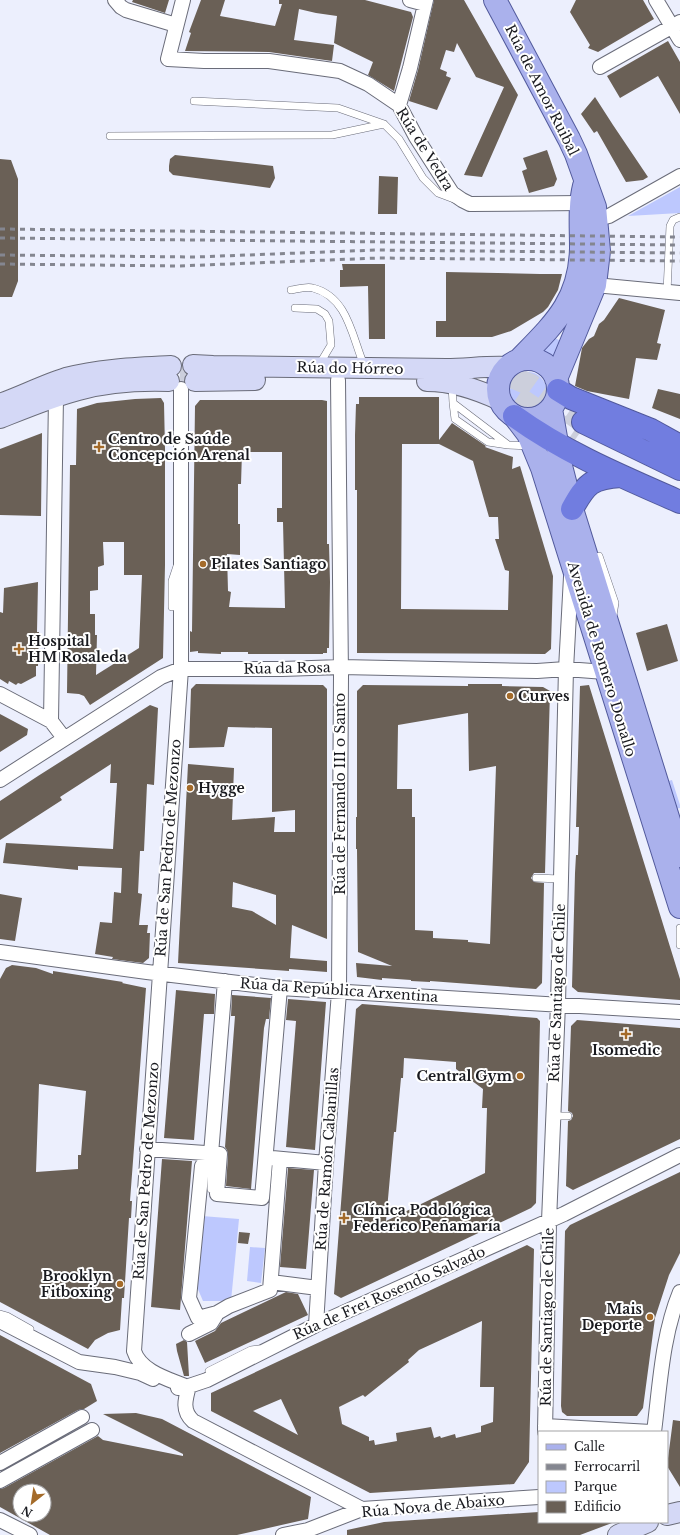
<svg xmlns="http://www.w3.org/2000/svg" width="680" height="1535" font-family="'Libre Baskerville',serif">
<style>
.green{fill:#bdc8fe}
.building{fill:#6a6056;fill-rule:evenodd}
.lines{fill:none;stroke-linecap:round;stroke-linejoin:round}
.highway-tunnel{stroke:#cccfdc;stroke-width:22;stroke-dasharray:22 11;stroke-linecap:butt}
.lane-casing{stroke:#6a6c79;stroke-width:8}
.street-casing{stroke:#6a6c79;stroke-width:16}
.secondary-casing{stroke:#6a6c79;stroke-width:22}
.primary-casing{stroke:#525a9c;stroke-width:24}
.highway-casing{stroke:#525a9c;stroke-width:24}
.lane{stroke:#fff;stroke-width:7}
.street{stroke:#fff;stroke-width:14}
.secondary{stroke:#d4d8f6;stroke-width:20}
.primary{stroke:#aab1ec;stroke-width:22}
.highway{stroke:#717de0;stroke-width:22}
.rail{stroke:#848690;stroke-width:3;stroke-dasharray:5 5;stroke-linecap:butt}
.poi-dot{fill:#a46b2a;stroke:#fff;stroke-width:1.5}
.labels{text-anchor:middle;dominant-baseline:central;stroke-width:4;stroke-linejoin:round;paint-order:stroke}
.street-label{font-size:14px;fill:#191a1f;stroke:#fff}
.poi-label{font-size:14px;font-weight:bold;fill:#191a1f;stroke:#fff;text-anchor:start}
</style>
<rect width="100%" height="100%" fill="#eceffd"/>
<!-- green -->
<path class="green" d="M680 187V213L628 216Z
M552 336 562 342 552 361 546 357 535 353Z
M510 390a18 18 0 1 1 36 0a18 18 0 1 1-36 0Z
M672 780 680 805V808L674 809 665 782Z
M202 1216 239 1219 231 1301H203L197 1287Z
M250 1247 265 1248 261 1283 247 1281Z"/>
<!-- building -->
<path class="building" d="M133 0H169L165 13 132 2Z
M201 0H225L220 16 275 26 282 4H279V0H365L411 12 413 17 394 91 368 75 373 62 334 43 337 16 316 13 299 9 294 40 334 45 332 61 269 52 185 51 191 33 189 32Z
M434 0H464L518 95 482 177 464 175 504 87 476 77 457 43 454 52 446 50 440 69 447 72 446 76 451 78 437 110 409 101 418 70Z
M576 0H643L654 19 598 52 588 48 590 45 570 12Z
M668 41 680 62V114L658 76 620 98 607 76Z
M595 97 613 125 648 177 643 180 626 182 597 131 594 133 581 114Z
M547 150 557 179 554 186 529 193 522 171 527 169 523 158Z
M175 155 273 166 275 178 270 188 173 175 169 171V166L170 159Z
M0 159 11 160 18 179V281L12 297H0Z
M379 176 398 177 397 214H378Z
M342 264H385V339H369L368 286 340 287V270H343Z
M446 272 540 274H562L558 290 548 307 543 312 511 331 492 337H436V321H446Z
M619 298 665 310 657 343 661 344 657 360 636 358 629 399 587 391 575 386 582 348 589 339 594 336 599 324 604 320Z
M658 389 680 394V419L652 408Z
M359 397H439V440L452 423 486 446 485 447 513 457 512 469 520 466 553 576 551 649 545 654 357 653V490H355V435L356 404H359ZM402 444H439L473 461 489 517H498L499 539H495L505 570 509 571 508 610 401 609Z
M161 398 164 403 165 449V565L163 658 90 705 84 696 79 694 67 693 70 465H76L77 409 97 403 135 399ZM103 542H124V575H142L139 648 96 675 97 635H95V614H90V591L98 590V567L104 565Z
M200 400H322L327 401V544H329L330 582 329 648H327V653H323V654H248V652H221V654L198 653V651L190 652V631L192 632 195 406ZM242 452H282V508H277V522H283L285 608 229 607 231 592 228 591 227 554 240 555V524H238V484H241Z
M42 433 41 516 0 515V449Z
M38 582 37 632H39L38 666H36V676L21 684 18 683 16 685 9 681 8 684 0 679V612L3 613 4 588Z
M667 624 678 661 647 671 636 633Z
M196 684 323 685 327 689V939L292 925 290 958 327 961V972L289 969V971L178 963 188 764 234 768 232 820 275 817 274 832H295V810L272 812V728L228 727 224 747 189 748 191 689ZM233 882 276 895V925L252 911 232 907Z
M468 684H502V686L543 687 550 691 545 873H534L531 878 534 882 544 883 542 983 536 989 430 981V982L411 981V980L382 978V980L357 977 356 963 392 966 358 952 357 849H356V817H357V691L363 685 468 686ZM468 713 469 771 496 766 490 944 468 942V940L433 938V931L415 930V817H412V789H397L398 725Z
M589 685 680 979V1000L578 992 572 987 575 873 576 855H578L579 827H576L580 686Z
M150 705 158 708 154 785 147 784 144 851H140L138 893 142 894 139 925H148L147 933H150L149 958 143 963 112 959 113 957 95 954 100 922 112 923 114 892 121 893 122 868 78 866V870L3 863 6 843 113 849 117 783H110L111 764 60 797 62 800 0 840V801L38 776Z
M0 714 28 729 27 735 0 752Z
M0 894 22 898 15 941 0 939Z
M12 965 36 968 53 974V971L123 982 122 983 146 988 130 1201H132L131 1218H129L124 1298H122L120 1330 108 1333 95 1340 88 1349 0 1302V979L6 968ZM39 1084 86 1091 81 1155H78V1169L36 1172Z
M176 990 215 994 214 1014H204L194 1140 164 1138Z
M232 995 271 998 269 1019H266L264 1028 251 1189 226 1186 228 1155 227 1150 225 1147 235 1016H231Z
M288 999 326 1002 315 1150 286 1147 296 1021 286 1020Z
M362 1004 537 1018 540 1021 536 1203 531 1208 341 1298 334 1294 356 1009ZM404 1058 456 1062V1069L483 1089 482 1108H487L485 1173 386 1221 394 1132H396L401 1078H403Z
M577 1020 680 1028V1139L573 1190 566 1186 568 1121 571 1120 573 1116 572 1113 568 1111 571 1026Z
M162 1159 192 1161 180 1310 151 1307Z
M288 1168 314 1170 306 1269 280 1267Z
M680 1172V1253L669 1275 655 1318 643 1408 637 1416H567L562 1412 561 1406 565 1231 570 1225Z
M239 1232 250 1233 248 1244 238 1243Z
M527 1245 534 1249 529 1462 514 1484 370 1493 211 1411V1393ZM482 1321 480 1387H494L493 1422 481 1426V1432L456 1438 455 1434 441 1438 440 1436 434 1438 431 1427 396 1433 397 1441 375 1445 374 1440 369 1441V1437L342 1424 339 1407 363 1395 365 1397 409 1362 408 1360 419 1350ZM281 1399 298 1435 253 1411Z
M286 1292 298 1294 308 1315 205 1363 195 1341 215 1331 221 1323Z
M0 1335 91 1384 97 1401 84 1409 78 1410 0 1453Z
M184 1340 187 1342 189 1376H184L177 1351 176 1344Z
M136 1413 162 1419 311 1497 308 1519 237 1535H50L0 1507V1489L4 1488 98 1436 103 1440 183 1456V1454L103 1414ZM20 1491H44V1515H20Z
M673 1420 680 1421V1487L667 1466Z
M539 1512V1522H611L612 1523 580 1535H347V1530L384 1522Z"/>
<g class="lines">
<!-- highway-tunnel -->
<path class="highway-tunnel" d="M482 367H487L531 385 583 422
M147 374 218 373
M488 383 503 387 577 437"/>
<defs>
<path id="lane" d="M194 101 338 108 384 124 399 139 423 178 438 193 454 199
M110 136 332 135 384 124
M291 290C298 289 307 286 313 288 348 297 352 337 364 365
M667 292 670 226 673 220 680 217
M295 308 317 309 325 314 329 321 331 345 319 365
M452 385 453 403 507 444
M453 403 455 419 488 442 508 445 530 446
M599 556 615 603 613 615
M172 607V581L177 566
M536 878 560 879
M680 928V945
M553 1116H568
M211 1189V1156
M0 1314 7 1316 30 1329
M209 1371 251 1350 259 1349"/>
<path id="street" d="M115 0 121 7 126 10 176 25
M183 0 168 59 204 61H269L340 71 368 84 399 105 416 137 452 193 462 200 470 204 581 203
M410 0 425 4
M656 0 680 40
M600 67 680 22
M399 105 410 68 426 0
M597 219 609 216 680 176
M595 285 680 293
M181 389V669L134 1351C140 1371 168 1379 185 1386
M56 397 51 721 64 738
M0 694 51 721
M0 780 161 677 181 669H282L341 667 537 671 566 669 605 672
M0 952 147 972 280 988 680 1012
M225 981 211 1154 202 1166 189 1298 198 1318 217 1313 229 1306 270 1290 280 1159
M147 1149 220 1154 217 1194 262 1198 280 988
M272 1158 326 1163
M271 1282 318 1288
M0 1321 79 1362 115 1367 140 1373 153 1379
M316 1325 326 1163 339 992 341 676 338 380
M189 1334 211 1323 216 1315
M189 1386C185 1400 182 1411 193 1421L362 1509
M178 1388 189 1386 207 1380 316 1325 564 1214 680 1155
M545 1426 651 1432
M545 1432 549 1221 558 1004 566 669 571 577
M654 1432C660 1385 662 1336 680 1292
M0 1463 82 1417
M0 1481 92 1430
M0 1520 30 1535
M283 1535 308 1530 362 1509 539 1497"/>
<path id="secondary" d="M193 365 213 366 446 369C466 369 486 366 507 367
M195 381 255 380
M427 381C453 381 476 389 500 400
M0 404C22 396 44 385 66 378 101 369 135 368 171 366
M0 418C25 408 51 397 78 390 107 382 139 380 169 381
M667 1515 680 1512
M618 1535 648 1522"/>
<path id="primary" d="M495 0 569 139 576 154 595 207 599 251 595 285 556 379
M498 389a30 30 0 1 1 60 0a30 30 0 1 1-60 0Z
M519 360C554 324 580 301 581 248 581 227 579 206 584 186
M551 409 561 466 572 509 680 856
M515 417 528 434 542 468 680 907"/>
<path id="highway" d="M558 390 571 398 651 430 680 446
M514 416C565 453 623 477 680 502
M583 422 680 469
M572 509C586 484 591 478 621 476"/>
</defs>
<!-- lane casing -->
<use href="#lane" class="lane-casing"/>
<!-- street casing -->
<use href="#street" class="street-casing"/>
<!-- secondary casing -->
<use href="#secondary" class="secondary-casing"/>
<!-- primary casing -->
<use href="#primary" class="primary-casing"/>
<!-- highway casing -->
<use href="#highway" class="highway-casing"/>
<!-- lane -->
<use href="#lane" class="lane"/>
<!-- street -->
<use href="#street" class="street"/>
<!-- secondary -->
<use href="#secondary" class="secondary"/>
<!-- primary -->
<use href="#primary" class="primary"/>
<!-- highway -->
<use href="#highway" class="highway"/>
<!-- rail -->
<path class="rail" d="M0 229 680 237
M0 238 680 245
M0 255 196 257 376 250 680 253
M0 264 179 266 378 258 680 261"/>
</g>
<!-- markers -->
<g class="poi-dot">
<path d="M97 441h4v4h4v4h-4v4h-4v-4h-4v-4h4z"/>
<circle cx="203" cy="564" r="4"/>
<path d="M17 643h4v4h4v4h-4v4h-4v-4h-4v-4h4z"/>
<circle cx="510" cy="696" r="4"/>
<circle cx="190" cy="788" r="4"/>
<path d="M624 1028h4v4h4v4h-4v4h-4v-4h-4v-4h4z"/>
<circle cx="520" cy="1076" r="4"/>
<path d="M342 1212h4v4h4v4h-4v4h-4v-4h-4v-4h4z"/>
<circle cx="120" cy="1284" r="4"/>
<circle cx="650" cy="1317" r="4"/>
</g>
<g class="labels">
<!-- street labels -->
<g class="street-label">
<text transform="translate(542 90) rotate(63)">Rúa de Amor Ruibal</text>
<text transform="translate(425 149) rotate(58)">Rúa de Vedra</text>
<text transform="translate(350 368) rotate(1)">Rúa do Hórreo</text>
<text transform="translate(602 659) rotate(73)">Avenida de Romero Donallo</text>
<text transform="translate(287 668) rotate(-1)">Rúa da Rosa</text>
<text transform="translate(340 794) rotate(-90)">Rúa de Fernando III o Santo</text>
<text transform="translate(168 848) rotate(-86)">Rúa de San Pedro de Mezonzo</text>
<text transform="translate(339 990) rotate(4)">Rúa da República Arxentina</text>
<text transform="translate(557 993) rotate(-88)">Rúa de Santiago de Chile</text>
<text transform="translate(327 1159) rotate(-86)">Rúa de Ramón Cabanillas</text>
<text transform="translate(146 1171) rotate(-86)">Rúa de San Pedro de Mezonzo</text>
<text transform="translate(389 1293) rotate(-24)">Rúa de Frei Rosendo Salvado</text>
<text transform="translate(547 1317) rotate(-89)">Rúa de Santiago de Chile</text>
<text transform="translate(433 1506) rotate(-5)">Rúa Nova de Abaixo</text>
</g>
<!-- poi labels -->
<g class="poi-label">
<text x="108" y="439">Centro de Saúde<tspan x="108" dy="16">Concepción Arenal</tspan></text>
<text x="211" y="564">Pilates Santiago</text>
<text x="28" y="641">Hospital<tspan x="28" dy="16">HM Rosaleda</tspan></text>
<text x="518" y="696">Curves</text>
<text x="198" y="788">Hygge</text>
<text x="626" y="1050" text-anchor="middle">Isomedic</text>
<text x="512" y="1076" text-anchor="end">Central Gym</text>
<text x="353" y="1210">Clínica Podológica<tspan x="353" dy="16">Federico Peñamaría</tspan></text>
<text x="112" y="1276" text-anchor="end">Brooklyn<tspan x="112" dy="16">Fitboxing</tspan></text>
<text x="642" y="1309" text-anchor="end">Mais<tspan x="642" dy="16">Deporte</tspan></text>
</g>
</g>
<!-- legend -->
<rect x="538" y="1431" width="130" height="92" fill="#ffffff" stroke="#a3a3a5"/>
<rect x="546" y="1444" width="20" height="6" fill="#aab1ec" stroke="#a3a3a5"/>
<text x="574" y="1451" font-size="12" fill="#191a1f">Calle</text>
<rect x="546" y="1464" width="20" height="6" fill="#848690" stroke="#a3a3a5"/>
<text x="574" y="1471" font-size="12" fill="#191a1f">Ferrocarril</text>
<rect x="546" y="1481" width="20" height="12" fill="#bdc8fe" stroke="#a3a3a5"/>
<text x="574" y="1491" font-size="12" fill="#191a1f">Parque</text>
<rect x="546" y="1501" width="20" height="12" fill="#6a6056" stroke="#a3a3a5"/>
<text x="574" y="1511" font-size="12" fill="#191a1f">Edificio</text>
<!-- north arrow -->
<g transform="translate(32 1503) rotate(210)"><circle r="19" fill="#ffffff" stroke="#a3a3a5"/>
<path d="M0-3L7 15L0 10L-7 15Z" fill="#a46b2a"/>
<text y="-6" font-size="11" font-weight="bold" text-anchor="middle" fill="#191a1f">N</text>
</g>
</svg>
